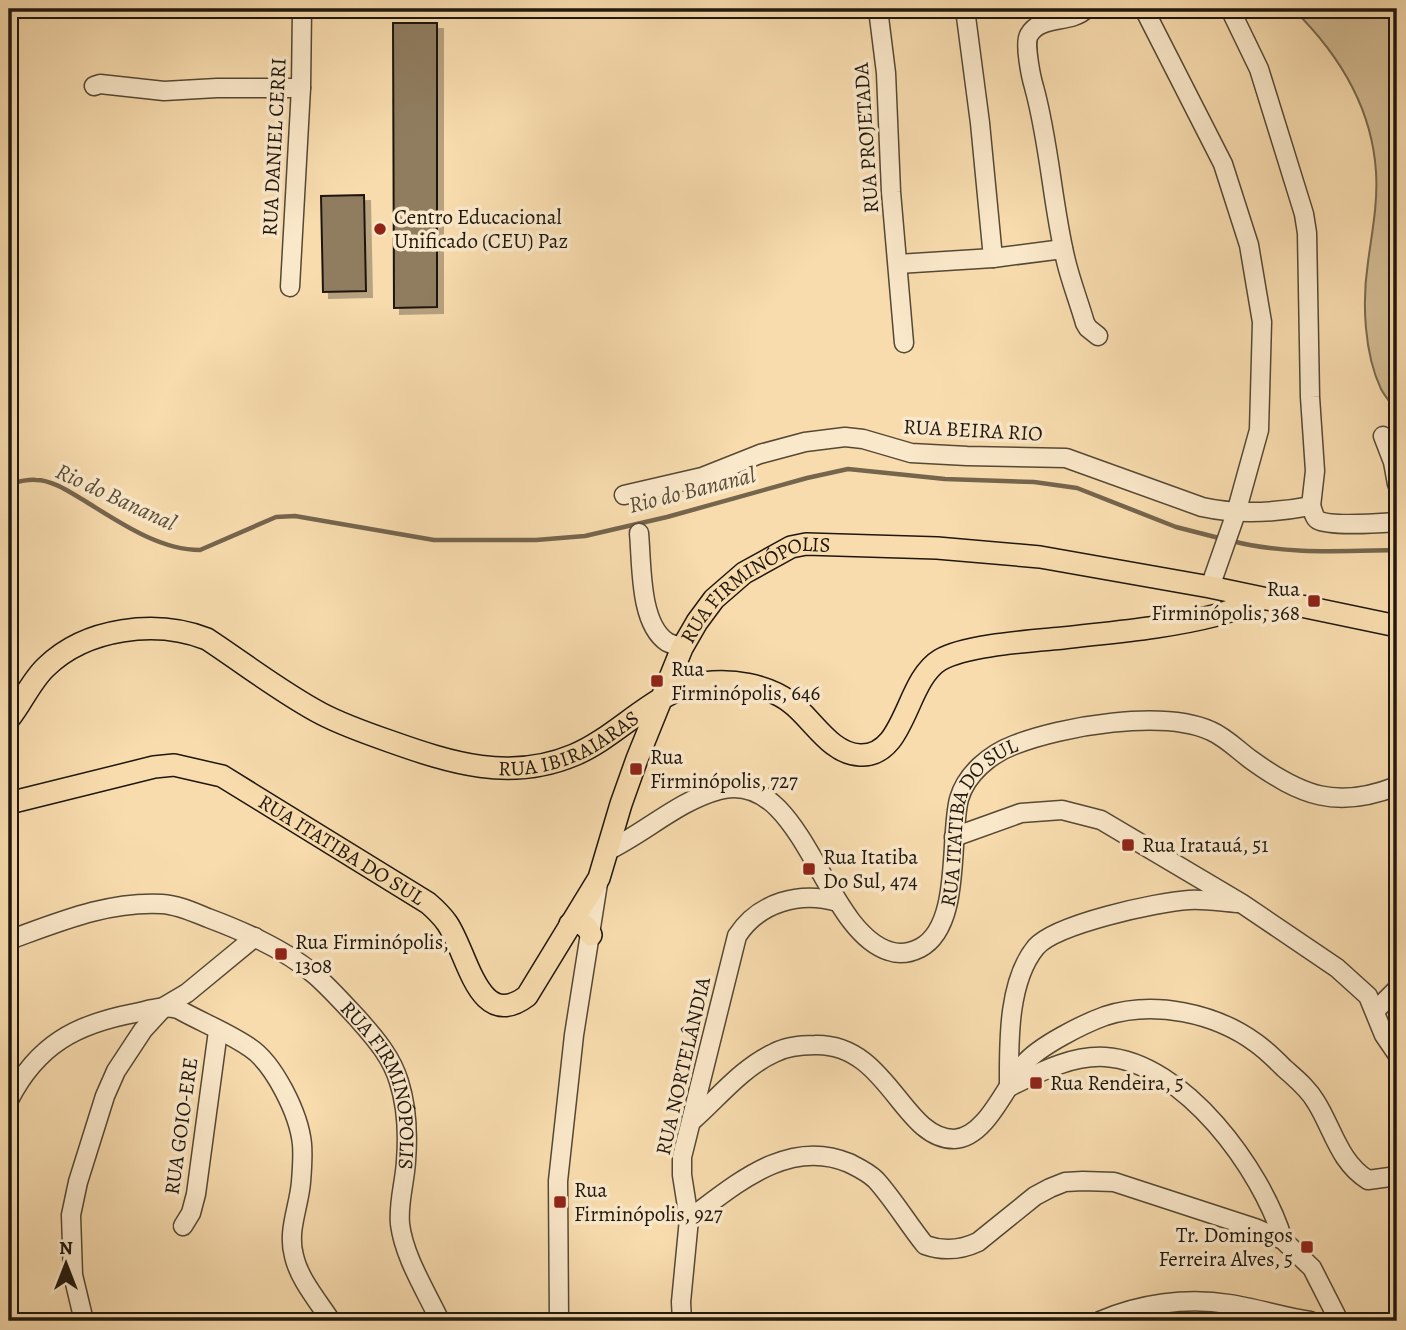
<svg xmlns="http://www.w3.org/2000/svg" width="1406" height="1330" font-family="Alegreya,serif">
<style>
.green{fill:#d3bb93;stroke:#796950;stroke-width:2}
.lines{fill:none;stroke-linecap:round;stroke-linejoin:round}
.stream{stroke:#75654d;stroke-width:4.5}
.building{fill:#907d61;stroke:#1f170d;stroke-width:2;filter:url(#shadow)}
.minor-casing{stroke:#554835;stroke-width:21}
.major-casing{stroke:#1f170d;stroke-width:24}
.minor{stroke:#fae8ca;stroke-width:18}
.major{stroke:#f8dcae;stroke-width:21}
.poi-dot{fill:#8f2418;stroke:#fae8ca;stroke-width:2.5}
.labels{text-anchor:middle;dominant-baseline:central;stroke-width:7;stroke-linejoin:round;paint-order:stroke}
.street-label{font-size:21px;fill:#1f170d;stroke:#fae8ca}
.poi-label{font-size:21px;fill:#1f170d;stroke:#fae8ca;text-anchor:start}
.water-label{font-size:23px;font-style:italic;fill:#584b37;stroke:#fae8ca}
</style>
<defs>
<filter id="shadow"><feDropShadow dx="6" dy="6" stdDeviation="0" flood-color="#0004"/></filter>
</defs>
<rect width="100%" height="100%" fill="#f8dcae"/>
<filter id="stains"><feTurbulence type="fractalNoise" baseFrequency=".00286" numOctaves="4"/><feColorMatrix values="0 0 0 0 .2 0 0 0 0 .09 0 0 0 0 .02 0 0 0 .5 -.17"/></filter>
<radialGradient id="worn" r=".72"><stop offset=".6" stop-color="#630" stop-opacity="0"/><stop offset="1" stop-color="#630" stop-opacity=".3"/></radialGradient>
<!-- green -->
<path class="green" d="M1293 9H1397V411C1392 404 1385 397 1381 389 1364 353 1362 302 1368 262 1372 232 1378 203 1376 172 1372 107 1338 53 1293 9Z"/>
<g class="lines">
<!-- stream -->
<path class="stream" d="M9 484C17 482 27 479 36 480 53 480 71 493 85 501 119 522 159 550 200 550L276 517 295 516 434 540H536L585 536 667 517 807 478 848 469 945 479 1034 482 1077 488 1176 527 1223 539
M1232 541C1286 555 1342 551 1397 550"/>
</g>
<!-- building -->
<path class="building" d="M393 23H437V307L394 308Z
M364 195 366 291 323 292 321 196Z"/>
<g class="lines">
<defs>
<g id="minor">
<path d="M878 9 886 73 891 192 904 343"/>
<path d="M965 9 980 123 993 258"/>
<path d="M1086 9C1071 24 1040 15 1029 35 1024 43 1031 77 1034 87 1050 145 1052 204 1066 261 1071 282 1079 302 1085 323L1088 328 1098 336"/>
<path d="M1144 9 1223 164 1249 245 1262 322 1259 430 1236 513 1210 587"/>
<path d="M1230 9 1259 69 1304 214 1307 233 1310 397 1315 471 1311 506"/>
<path d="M94 86 100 84 164 91 217 88H301"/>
<path d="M898 264 993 258 1063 249"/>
<path d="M290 287 301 88 302 9"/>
<path d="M1383 436 1393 462 1397 484"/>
<path d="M624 495 702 477 760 454 805 442 845 437 863 439 911 453 967 456 1066 458 1202 507C1238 515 1274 513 1311 506"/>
<path d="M1311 506C1313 510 1314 518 1318 520 1330 527 1382 523 1397 522"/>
<path d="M639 533C642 564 639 623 667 642 671 644 677 646 682 648"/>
<path d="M954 837 1021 813 1062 810 1101 820 1241 903 1337 968 1368 996 1384 1035 1397 1054"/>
<path id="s1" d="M607 851C645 833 678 801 719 790 803 767 822 930 889 951 900 955 910 953 920 948 962 926 949 838 959 799 966 774 990 754 1014 745 1062 726 1163 709 1211 731 1225 737 1238 750 1250 759 1301 796 1337 810 1397 786"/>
<path id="s2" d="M9 940C59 922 108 901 162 904 178 905 193 912 208 918 243 931 286 950 315 975 331 989 345 1005 359 1020 376 1039 392 1058 399 1082 407 1107 408 1135 406 1161 405 1182 398 1202 400 1224 404 1257 426 1291 440 1321"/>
<path d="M1375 1011 1397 989"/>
<path d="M1009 1087C1038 1073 1071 1055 1105 1057 1184 1062 1262 1170 1283 1240"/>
<path d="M1009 1087C1009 1045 1007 982 1036 947 1056 924 1157 902 1189 900 1205 899 1222 902 1237 903"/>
<path d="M9 1100C37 1045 76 1024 135 1013 150 1010 162 1005 178 1009 201 1022 227 1032 249 1047 274 1063 299 1114 302 1144 303 1156 302 1170 301 1182 299 1207 287 1231 294 1256 299 1279 318 1301 331 1321"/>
<path d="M693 1120C718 1098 743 1067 774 1053 787 1046 801 1045 815 1045 888 1043 902 1139 954 1139 986 1138 1006 1085 1024 1064 1039 1046 1083 1024 1105 1016 1154 1000 1215 1013 1256 1043 1266 1050 1275 1059 1284 1068 1295 1078 1308 1088 1316 1102 1333 1129 1339 1162 1368 1180L1397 1176"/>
<path d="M689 1219C735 1185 788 1137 849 1163 859 1168 868 1172 876 1180 894 1200 908 1224 925 1245 942 1251 961 1250 978 1242L1035 1196 1050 1188 1065 1182 1083 1181 1114 1182 1255 1228 1283 1240 1312 1268 1339 1321"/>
<path d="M183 1226 191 1213 196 1194 218 1031"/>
<path d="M84 1321 73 1275 71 1215 78 1182 105 1096 116 1071 143 1030 165 1006 187 993 255 937"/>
<path d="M559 1321 558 1181 574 1035 598 883"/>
<path d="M682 1321 681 1302 689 1219 682 1175V1157L737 936C759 902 800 891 838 902"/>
<path d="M1100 1321C1139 1304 1186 1297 1229 1304 1256 1308 1283 1317 1310 1321"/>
</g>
<g id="major">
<path id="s3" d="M9 719C22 703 31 681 46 667 86 628 156 619 207 639 245 664 282 693 322 714 343 725 366 733 389 741 451 763 510 782 574 755 618 737 657 688 704 683 732 679 767 685 790 702 812 718 830 754 860 755 906 757 905 681 940 660 965 645 1032 641 1063 638 1114 632 1167 628 1217 615 1232 611 1247 604 1262 599"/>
<path id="s4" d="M9 803 154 767 174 765 222 776 428 903C435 909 442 916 447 923 468 953 478 1033 527 996L599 878 621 804 637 759 682 648 697 622 714 599 744 573 791 547 806 544 937 548 1040 557 1210 587 1397 626"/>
<path d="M570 924C580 921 587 925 591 935"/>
</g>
</defs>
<!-- minor casing -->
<use href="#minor" class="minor-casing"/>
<!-- major casing -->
<use href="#major" class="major-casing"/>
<!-- minor -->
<use href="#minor" class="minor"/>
<!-- major -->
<use href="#major" class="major"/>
</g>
<!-- markers -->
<g class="poi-dot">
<circle cx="380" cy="229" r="7"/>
<rect x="1307" y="594" width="14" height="14" rx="3.5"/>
<rect x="650" y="674" width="14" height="14" rx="3.5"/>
<rect x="629" y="762" width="14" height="14" rx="3.5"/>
<rect x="1121" y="838" width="14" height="14" rx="3.5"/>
<rect x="802" y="862" width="14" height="14" rx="3.5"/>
<rect x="274" y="947" width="14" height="14" rx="3.5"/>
<rect x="1029" y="1076" width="14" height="14" rx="3.5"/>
<rect x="553" y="1195" width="14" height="14" rx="3.5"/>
<rect x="1300" y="1240" width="14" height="14" rx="3.5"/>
</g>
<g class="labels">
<!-- street labels -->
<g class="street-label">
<text transform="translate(866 138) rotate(-94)">RUA PROJETADA</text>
<text transform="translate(274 147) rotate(-87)">RUA DANIEL CERRI</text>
<text transform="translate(973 430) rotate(3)">RUA BEIRA RIO</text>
<text stroke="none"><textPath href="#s4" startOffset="1101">RUA FIRMINÓPOLIS</textPath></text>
<text stroke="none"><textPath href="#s3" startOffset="634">RUA IBIRAIARAS</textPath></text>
<text stroke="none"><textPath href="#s1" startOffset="555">RUA ITATIBA DO SUL</textPath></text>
<text stroke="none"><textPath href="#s4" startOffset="359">RUA ITATIBA DO SUL</textPath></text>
<text transform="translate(683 1066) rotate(-77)">RUA NORTELÂNDIA</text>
<text stroke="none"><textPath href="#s2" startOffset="462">RUA FIRMINÓPOLIS</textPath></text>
<text transform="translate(181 1126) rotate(-82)">RUA GOIO-ERE</text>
</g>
<!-- poi labels -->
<g class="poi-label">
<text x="394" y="217">Centro Educacional<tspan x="394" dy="24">Unificado (CEU) Paz</tspan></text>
<text x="1300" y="589" text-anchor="end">Rua<tspan x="1300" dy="24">Firminópolis, 368</tspan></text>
<text x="671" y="669">Rua<tspan x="671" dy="24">Firminópolis, 646</tspan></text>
<text x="650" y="757">Rua<tspan x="650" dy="24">Firminópolis, 727</tspan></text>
<text x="1142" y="845">Rua Iratauá, 51</text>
<text x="823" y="857">Rua Itatiba<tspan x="823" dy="24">Do Sul, 474</tspan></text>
<text x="295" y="942">Rua Firminópolis,<tspan x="295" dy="24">1308</tspan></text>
<text x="1050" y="1083">Rua Rendeira, 5</text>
<text x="574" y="1190">Rua<tspan x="574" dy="24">Firminópolis, 927</tspan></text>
<text x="1293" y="1235" text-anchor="end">Tr. Domingos<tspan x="1293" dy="24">Ferreira Alves, 5</tspan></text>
</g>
<!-- water labels -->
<g class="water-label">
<text transform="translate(692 490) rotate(-14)">Rio do Bananal</text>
<text transform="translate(116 497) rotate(25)">Rio do Bananal</text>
</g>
</g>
<!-- margin -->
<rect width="1406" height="1330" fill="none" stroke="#f8dcae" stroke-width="35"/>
<rect x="10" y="10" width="1385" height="1309" fill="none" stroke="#1f170d" stroke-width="3.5"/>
<rect x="18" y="18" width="1371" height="1295" fill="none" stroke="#1f170d" stroke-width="2"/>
<!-- north arrow -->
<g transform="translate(66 1264)" stroke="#fae8ca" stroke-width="5" paint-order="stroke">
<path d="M0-5L12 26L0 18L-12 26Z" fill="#1f170d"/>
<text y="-10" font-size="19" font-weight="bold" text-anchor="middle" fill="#1f170d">N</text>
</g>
<rect width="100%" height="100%" filter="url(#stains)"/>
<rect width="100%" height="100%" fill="url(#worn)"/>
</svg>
